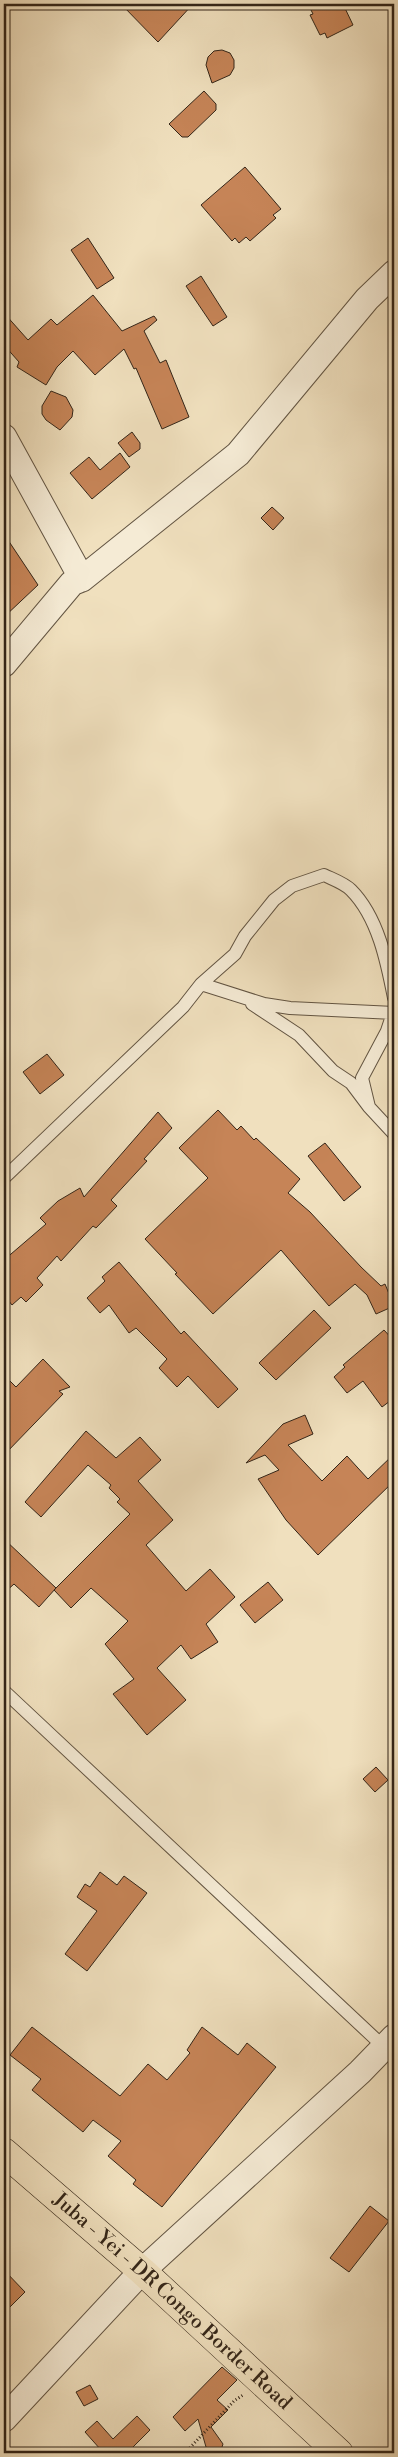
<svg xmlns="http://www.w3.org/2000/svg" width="398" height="2457" font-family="'Libre Bodoni',serif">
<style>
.building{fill:#c68457;stroke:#332518}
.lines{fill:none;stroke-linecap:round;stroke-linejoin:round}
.lane-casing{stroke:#625442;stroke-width:14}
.street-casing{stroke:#625442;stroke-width:27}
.primary-casing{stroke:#332518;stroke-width:29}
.path{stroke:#332518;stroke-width:3;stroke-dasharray:1 2.5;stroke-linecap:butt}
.lane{stroke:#f5ebd5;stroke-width:12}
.street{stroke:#f5ebd5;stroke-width:25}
.primary{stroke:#f0e0be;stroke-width:28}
.labels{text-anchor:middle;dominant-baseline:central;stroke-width:4;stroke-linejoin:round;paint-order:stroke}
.street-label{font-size:20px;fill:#332518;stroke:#f5ebd5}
</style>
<rect width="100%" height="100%" fill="#f0e0be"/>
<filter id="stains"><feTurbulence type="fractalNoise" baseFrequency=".004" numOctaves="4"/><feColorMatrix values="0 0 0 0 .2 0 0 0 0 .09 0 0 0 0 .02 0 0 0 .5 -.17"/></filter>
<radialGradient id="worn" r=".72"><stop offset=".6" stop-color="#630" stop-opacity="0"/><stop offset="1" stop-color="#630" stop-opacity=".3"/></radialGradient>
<!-- building -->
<path class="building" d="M121 4H193L158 42Z
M308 4H343L353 25 327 38 325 33 320 35 310 15 313 14Z
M222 50 230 53 234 60V68L230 75 212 83 206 65 208 57 214 51Z
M204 91 216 104V110L188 137H182L169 124Z
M245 167 281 209 273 215 276 218 250 241 246 237 239 243 235 238 232 241 201 205Z
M88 238 114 278 97 289 71 250Z
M201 276 227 317 213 326 186 286Z
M93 295 122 331 154 316 157 320 144 331 160 363 166 360 189 417 162 429 136 368 134 369 124 349 95 375 73 351 57 367 46 385 17 367 19 362 4 345V313L28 340 51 319 57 325Z
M51 391 66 397 73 410 72 417 60 430 46 420 42 414V406Z
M132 432 140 443V449L129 457 118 443Z
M120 453 130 467 92 499 70 473 89 457 100 470Z
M272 507 284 518 273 530 261 518Z
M4 534 38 585 4 617Z
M47 1054 64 1075 40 1094 23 1072Z
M218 1110 237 1130 241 1126 254 1140 256 1138 300 1179 288 1193 310 1212 361 1267 381 1286 385 1284 394 1306 376 1314 367 1295 355 1284 329 1306 281 1250 213 1314 175 1274 177 1273 145 1239 208 1178 179 1148Z
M158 1112 172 1128 144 1159 147 1161 111 1200 117 1206 96 1228 93 1226 61 1261 57 1256 37 1278 43 1285 26 1302 21 1297 12 1305 4 1295V1260L46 1224 40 1218 58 1201 80 1188 84 1197Z
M325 1143 361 1187 344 1201 308 1156Z
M119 1262 181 1334 184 1331 238 1389 218 1408 188 1376 177 1387 159 1368 167 1359 136 1328 129 1333 109 1305 100 1313 87 1298 105 1281 102 1277Z
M314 1310 331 1328 276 1380 259 1363Z
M384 1330 394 1341V1398L382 1407 363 1381 347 1393 334 1377 345 1367 343 1365Z
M43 1359 70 1387 59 1391 63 1394 4 1455V1375L16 1387Z
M305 1415 313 1434 288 1445 322 1481 347 1456 368 1479 394 1454V1481L318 1555 286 1520 258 1479 279 1470 265 1455 246 1463 283 1424Z
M86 1431 116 1458 140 1437 161 1460 138 1481 173 1520 146 1545 186 1591 210 1569 235 1597 206 1624 218 1642 191 1659 181 1645 157 1668 186 1700 147 1735 113 1694 134 1679 105 1644 128 1621 91 1588 71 1608 54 1590 130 1514 117 1502 120 1499 109 1488 111 1485 88 1465 41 1517 25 1502Z
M4 1539 56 1588 39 1607 14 1584 4 1593Z
M268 1582 283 1600 255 1623 240 1605Z
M376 1767 388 1780 375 1792 363 1779Z
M100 1872 117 1885 124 1876 147 1893 87 1971 65 1954 97 1911 77 1897 85 1884 90 1887Z
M32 2027 120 2096 148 2064 167 2080 190 2053 187 2050 202 2027 238 2055 247 2043 276 2067 162 2207 133 2184 136 2180 108 2156 121 2141 93 2120 83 2132 32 2090 41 2079 10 2055Z
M370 2206 389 2221 349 2272 330 2258Z
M4 2270 25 2292 4 2313Z
M222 2367 237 2380 217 2400 228 2410 211 2427 223 2444 221 2450 213 2452 206 2447 198 2419 185 2431 173 2417Z
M90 2385 98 2399 84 2406 76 2392Z
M137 2416 150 2430 127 2453H98L101 2450 85 2432 97 2421 113 2439Z"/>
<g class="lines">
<defs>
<path id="lane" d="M201 984 264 1004 290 1008 394 1013
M252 1004 299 1035 333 1071 351 1083 369 1107
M394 1010 387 1031 362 1078 369 1107 394 1134
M4 1178 183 1007 201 984 235 954 245 936 274 900 292 886 324 875C332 879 344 883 351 890 378 917 387 962 394 998
M4 1691 384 2047"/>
<path id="street" d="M4 437 82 579
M4 664 72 583 82 579 238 454 367 299 394 273
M4 2419 142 2271 360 2072 394 2037"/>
<g id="primary">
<path id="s1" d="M4 2152 142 2271 339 2453"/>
</g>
</defs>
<!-- lane casing -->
<use href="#lane" class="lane-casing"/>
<!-- street casing -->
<use href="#street" class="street-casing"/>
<!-- primary casing -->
<use href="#primary" class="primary-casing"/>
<!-- path -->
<path class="path" d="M185 2453 234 2401 243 2395"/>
<!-- lane -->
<use href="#lane" class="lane"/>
<!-- street -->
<use href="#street" class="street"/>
<!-- primary -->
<use href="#primary" class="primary"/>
</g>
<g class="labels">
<!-- street labels -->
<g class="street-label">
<text stroke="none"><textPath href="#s1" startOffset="225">Juba - Yei - DR Congo Border Road</textPath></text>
</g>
</g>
<!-- margin -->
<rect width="398" height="2457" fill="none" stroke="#f0e0be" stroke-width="20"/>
<rect x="5" y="5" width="388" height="2447" fill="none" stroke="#332518" stroke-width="2.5"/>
<rect x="10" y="10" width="378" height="2437" fill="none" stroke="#332518"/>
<rect width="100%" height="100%" filter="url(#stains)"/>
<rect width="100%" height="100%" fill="url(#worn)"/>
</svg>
